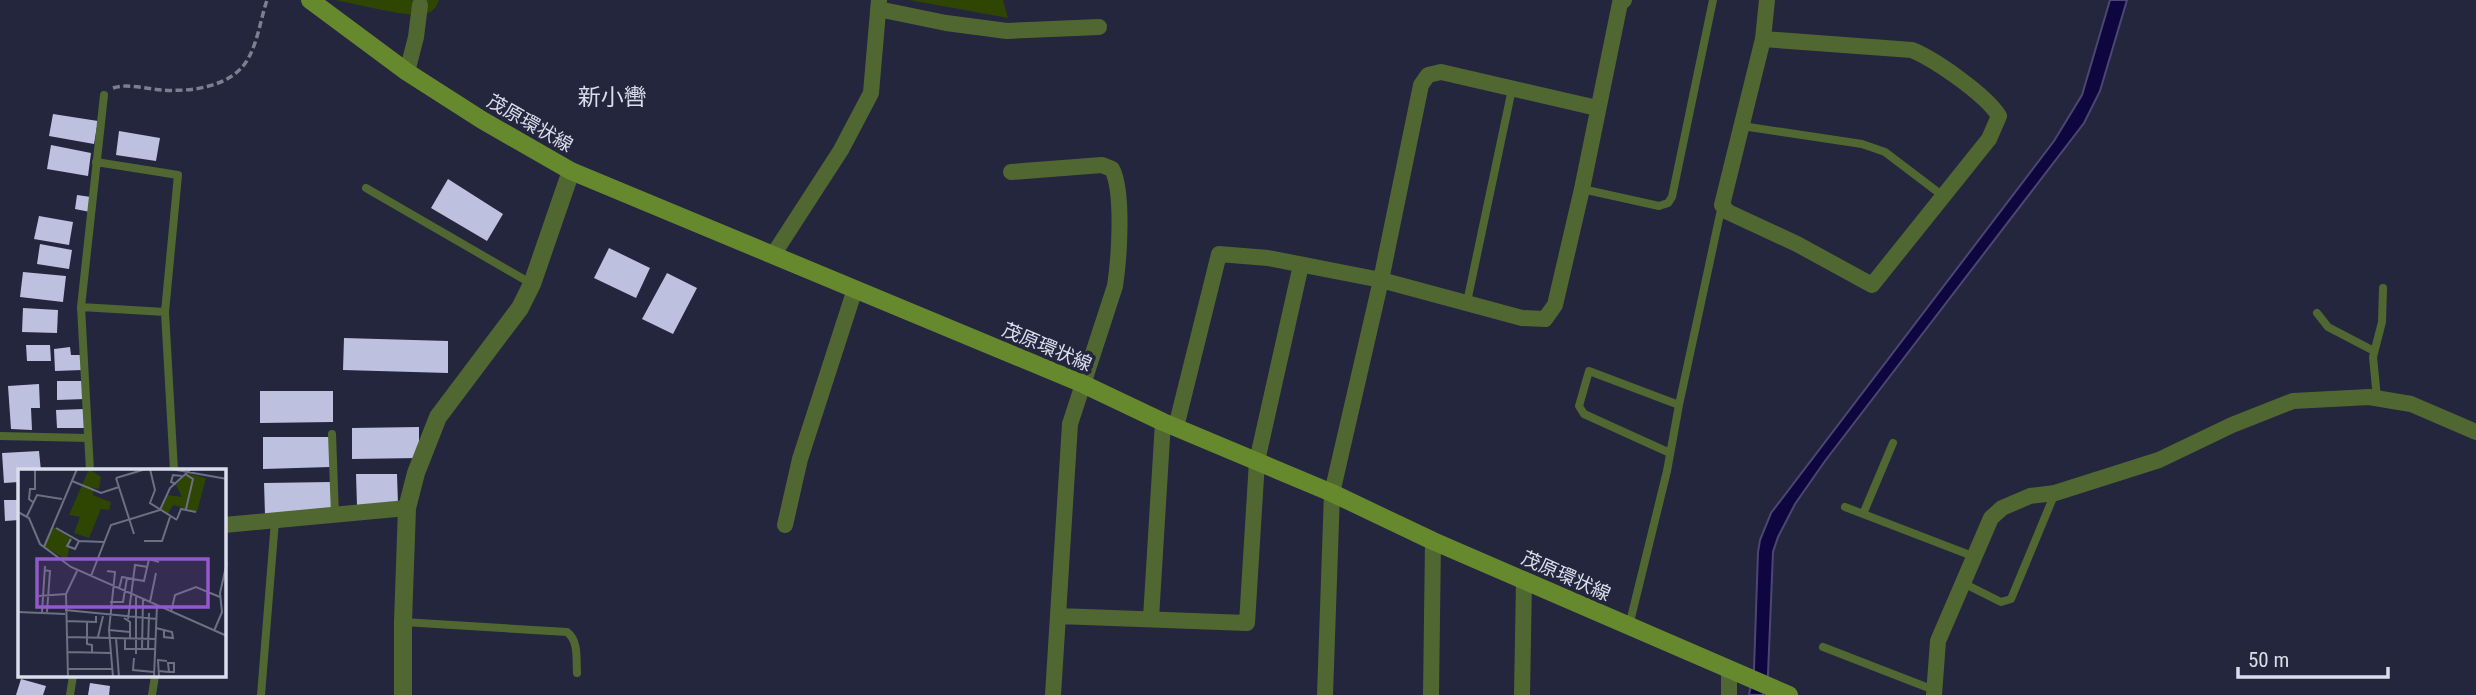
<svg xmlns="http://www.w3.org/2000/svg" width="2476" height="695" font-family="'Roboto Condensed','Noto Sans JP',sans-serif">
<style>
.green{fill:#2f4502}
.water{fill:#10063f;stroke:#4d4673;stroke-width:2}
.building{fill:#bdc1df}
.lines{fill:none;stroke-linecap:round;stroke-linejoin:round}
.path{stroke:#7c7e91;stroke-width:3.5;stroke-dasharray:7 3.5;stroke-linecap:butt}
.service{stroke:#516731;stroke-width:8}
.minor{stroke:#516731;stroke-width:16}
.tertiary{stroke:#516731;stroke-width:18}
.secondary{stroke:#67892e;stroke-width:18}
.labels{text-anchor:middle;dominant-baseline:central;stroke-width:7;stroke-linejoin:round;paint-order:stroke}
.street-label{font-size:19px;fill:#dbddec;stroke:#24263d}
.quarter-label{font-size:23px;fill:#dbddec;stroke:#24263d}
.inset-road{fill:none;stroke:#6d6f83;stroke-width:2}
.view{fill:#9358ca;fill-opacity:0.15;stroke:#9358ca;stroke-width:3.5}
.inset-edge{fill:none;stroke:#dbddec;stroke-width:3.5}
</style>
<rect width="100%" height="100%" fill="#24263d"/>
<!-- green -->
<path class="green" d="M335 0H439C437 7 432 13 424 14 402 17 358 4 335 0Z
M909 0H1003L1008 18Z"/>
<!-- water -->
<path class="water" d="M2110 0H2127L2100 91 2084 123 1825 461 1795 504 1778 537 1773 552 1768 674 1763 695H1749L1754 669 1758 552 1760 540 1771 513 2054 141 2082 95Z"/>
<!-- building -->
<path class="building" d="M53 114 98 121 94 144 49 136Z
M119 131 160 138 156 161 116 155Z
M51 145 91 153 88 176 47 169Z
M448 179 503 214 487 241 431 208Z
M77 195 91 197 90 212 75 209Z
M39 216 73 222 69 245 34 239Z
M40 244 72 250 69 269 37 264Z
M609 248 650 268 636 298 594 278Z
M23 272 66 276 63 302 20 297Z
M667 273 697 288 673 334 642 319Z
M23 308 58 310 57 333 22 332Z
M344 338 448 341V373L343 370Z
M26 345H50L51 361H27Z
M70 347 71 355H81L82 370 55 371 54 349Z
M57 381H84L85 399 57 400Z
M39 384 40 408H31L32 430 11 429 8 386Z
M260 391H333V422L260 423Z
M84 409V428H57L56 410Z
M419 427V458L352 459V428Z
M263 437H330V467L263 469Z
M39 451 41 471H19V482L4 483 2 453Z
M356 474H397L398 504 357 506Z
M331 482 332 513 265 514 264 483Z
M4 500H19V520L5 521Z
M21 679 46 686 43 695H16Z
M90 683 110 686 109 695H88Z"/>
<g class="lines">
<!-- path -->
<path class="path" d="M113 88C128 83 146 89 162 90 191 92 234 87 249 57 258 40 261 18 267 0"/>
<!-- service -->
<path class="service" d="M1742 126 1862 144 1885 152 1943 196
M96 162 178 175 165 312 174 471
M366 188 532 284
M1582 189 1659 206 1668 203 1672 197 1713 0
M1467 302 1512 89
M81 307 165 312
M2317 313 2328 327 2374 351
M2377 398 2373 357 2382 322 2383 288
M332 434 335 515
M0 436 88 438
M1670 453 1584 414 1579 406 1589 371 1679 405
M90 471 81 307 104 95
M1845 507 1975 557
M1863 514 1893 443
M1963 583 2001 602 2011 599 2055 493
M403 622 567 632C579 641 576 659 577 673
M1629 626 1667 471 1679 405 1722 205
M1823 647 1934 690
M70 695 73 676
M152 695 155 676
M261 695 275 521"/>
<!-- minor -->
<path class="minor" d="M878 9 946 23 1007 31 1099 27
M1763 39 1912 50C1936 60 1986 95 1999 116L1989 139 1872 285 1797 244 1728 212 1722 205Z
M1763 39 1767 0
M407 72 416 37 420 5
M1011 172 1102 165 1112 169C1124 192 1119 260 1115 286L1070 424 1053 695
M773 255 841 150 871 93 879 0
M1176 427 1219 254 1268 258 1381 280 1522 318 1545 319 1555 305 1582 189 1620 3 1624 0
M224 525 407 508
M785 525 800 459 855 289
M1058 616 1247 623 1257 461 1301 265
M1151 618 1163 422
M1325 695 1332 493 1381 280 1421 85 1428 75 1441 72 1597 108
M1431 695 1433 541
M1522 695 1524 580
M1729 695V670
M1934 695 1938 641 1991 518 2002 508 2030 496 2055 493 2159 460 2232 425 2293 401 2369 397 2411 404 2476 432"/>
<!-- tertiary -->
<path class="tertiary" d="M403 695V622L407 508 416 473 438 417 520 308 532 284 571 171"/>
<!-- secondary -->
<path class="secondary" d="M310 0 407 72 482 120 571 171 1083 384 1163 422 1332 493 1433 541 1789 695"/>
</g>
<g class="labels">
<!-- street labels -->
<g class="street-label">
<text transform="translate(530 123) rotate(30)">茂原環状線</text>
<text transform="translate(1047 347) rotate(23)">茂原環状線</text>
<text transform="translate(1566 576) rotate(24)">茂原環状線</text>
</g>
<!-- quarter labels -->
<g class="quarter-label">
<text x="612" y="97">新小轡</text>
</g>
</g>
<!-- overview -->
<g transform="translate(18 469)">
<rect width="208" height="208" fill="#24263d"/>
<path d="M71 0 83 8 81 20 71 18 76 20 75 26 93 33 91 41 83 40 71 69 56 64 62 48 51 46ZM168 4 188 9 179 43 155 36 149 46 142 41 150 26 164 28 158 16ZM34 57 53 69 49 91 27 78Z" fill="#2f4502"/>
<path class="inset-road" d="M132 0 137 21 132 34 159 51M153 0 209 10M167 5 175 10 168 40M98 9 116 65M98 9 128 0M54 12 83 24 101 18M158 15 153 13 155 6 164 7M16 34 11 30 12 20H17V0M0 43 11 49 22 75 53 98 209 167M9 47 19 26 44 30M159 50 163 40 178 43M38 59 61 72 86 73M53 70 49 77 57 80 61 72M126 72H144L152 48M26 78 59 0M26 101 32 102 29 143M89 102 97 103 91 161 95 208M73 107 93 56 142 41 152 19 173 0M101 120 104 108 126 112 131 90 141 93M21 127 48 125M92 133H105L109 109M132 133 138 104M47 141 139 150M0 143 47 145M24 143 27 97M153 143 157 126 178 118 202 128M106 149 112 153V169M110 150 117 96 130 98M48 152 78 153V147M69 152V175L74 176V184M138 159 154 163 155 169 146 168V162M91 161 112 163M196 162 204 143 202 124 209 93M49 168 138 170M80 168 85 147M98 169 101 208M107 170V180H137M124 180 125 130M130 180 131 144M49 183 92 184M118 185V128M116 189 115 201 136 203M50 200H94M141 202 151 203H156V194H150L151 203M50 208 48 125 59 102M102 208H128M136 208 139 136M141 208 140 191 149 192"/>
<path class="view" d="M19 90H190V138H19Z"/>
<rect width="208" height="208" class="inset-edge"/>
</g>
<!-- scale -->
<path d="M2238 667v10h150v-10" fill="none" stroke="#dbddec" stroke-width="3.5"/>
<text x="2248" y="667" font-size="21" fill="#dbddec" stroke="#24263d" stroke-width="5" paint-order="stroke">50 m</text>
</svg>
